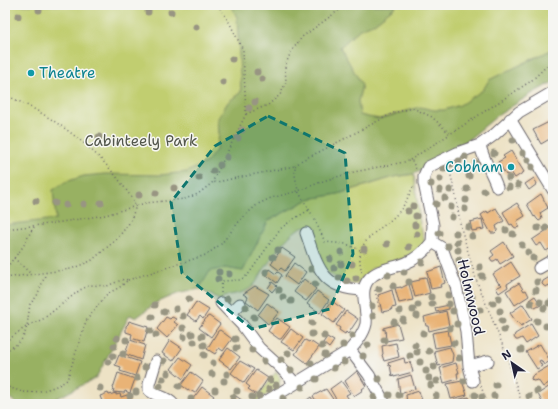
<svg xmlns="http://www.w3.org/2000/svg" width="558" height="409" font-family="'Shantell Sans',sans-serif">
<style>
.green{fill:#c1ce70;stroke:#727856}
.forest{fill:#98b162;stroke:#5d6a4e}
.building{fill:#e9b376}
.lines{fill:none;stroke-linecap:round;stroke-linejoin:round}
.street-casing{stroke:#69656b;stroke-width:13}
.path{stroke:#69656b;stroke-width:1.5;stroke-dasharray:1 3;stroke-linecap:butt}
.street{stroke:#fff;stroke-width:11}
.tree{fill:#989582}
.marked{fill:#0f766e;fill-opacity:0.2;stroke:#0f766e;stroke-width:3;stroke-dasharray:8 5;stroke-linejoin:round}
.culture-dot{fill:#0f9aa8;stroke:#f6f6f2;stroke-width:1.5}
.labels{text-anchor:middle;dominant-baseline:central;stroke-width:3;stroke-linejoin:round;paint-order:stroke}
.culture-label{font-size:15px;fill:#0d838f;stroke:#f6f6f2;text-anchor:start}
.park-label{font-size:15px;fill:#52564b;stroke:#f6f6f2}
.street-label{font-size:15px;fill:#22223b;stroke:#f6f6f2}
</style>
<rect width="100%" height="100%" fill="#f6f6f2"/>
<filter id="ink" filterUnits="userSpaceOnUse"><feTurbulence type="fractalNoise" baseFrequency=".025" numOctaves="2"/><feDisplacementMap in="SourceGraphic" scale="8" xChannelSelector="R" yChannelSelector="G"/><feConvolveMatrix kernelMatrix="1 2 1 2 8 2 1 2 1" color-interpolation-filters="sRGB"/></filter>
<filter id="wash" filterUnits="userSpaceOnUse"><feTurbulence type="fractalNoise" baseFrequency=".012" numOctaves="4" result="noise"/><feDisplacementMap in="SourceGraphic" scale="16" xChannelSelector="R" yChannelSelector="G"/><feGaussianBlur stdDeviation="0.9" result="paint"/><feColorMatrix in="noise" values="0 0 0 0 0 0 0 0 0 0 0 0 0 0 0 0 0 1.4 0 .05"/><feComposite in="paint" operator="in"/></filter>
<g filter="url(#wash)">
<rect width="100%" height="100%" fill="#ede2c5"/>
<!-- green -->
<path class="green" d="M5 5H553V81L493 115 465 143 410 167 285 201 128 308 46 404H17L5 394Z
M414 174 420 224 425 242 423 245 405 258 372 268 366 274 358 283 355 284 344 283 325 271 310 230 305 226C291 229 273 256 265 268 261 273 258 281 253 286 245 293 235 294 224 296L222 300 199 289 210 271 225 268 243 271 268 221 309 199 338 194 394 177Z
M276 372 280 378 279 387 252 404Z"/>
<!-- forest -->
<path class="forest" d="M230 5H397L373 24 360 29 340 47 362 85 358 101 360 115 368 117 380 119 420 107 434 110H444L460 105 483 90 489 80 553 49V82L531 94 497 116 446 158 414 174 394 177 338 194 309 199 268 221 243 271 225 268 210 271 199 289 177 294 156 303 136 318 130 315 96 378 46 404H17L5 394V225L56 219 53 190 65 182 84 176 105 174 160 175 187 172 207 162 216 150 219 135 218 118 228 102 241 92 237 17Z"/>
<g id="blocks">
<!-- building -->
<path class="building" d="M553 120V137L541 144 533 130Z
M511 151 524 172 515 178 511 172 506 175 498 162 505 158 503 156Z
M534 178 537 184 529 190 525 184Z
M541 194 548 208 540 213 542 219 539 221 537 219 535 216 534 217 527 204Z
M517 203 525 216 517 221 519 227 516 228 514 227 512 224 510 225 503 212Z
M496 208 504 221 496 226 497 229V231L495 233H491L481 215 487 211 488 213Z
M482 219 484 229 472 231 470 222Z
M550 228 553 233V247L546 251 541 243 536 246 532 240Z
M504 242 513 256 500 264 497 259 494 261H492L490 258 494 255 491 251Z
M282 248 295 257 285 271 281 268 279 270 271 264Z
M511 262 520 276 507 284 508 287 499 293 496 288 502 285 500 283 499 284 493 274Z
M294 263 306 272 297 285 285 276Z
M441 267 445 283 440 285 441 287 431 289 427 272Z
M269 269 276 274 278 272 282 275 277 283 265 274Z
M553 275V291L549 285 546 287 544 286 542 284 543 281Z
M426 277 430 293 415 297 411 282 420 280V278Z
M304 279 316 289 306 301 294 292Z
M272 282 277 286 272 292 268 288Z
M519 283 524 291 526 290 529 296 515 305 506 291Z
M409 284 413 300 399 303 395 288 401 287V288Z
M255 286 269 294 258 310 246 301 248 297 243 294Z
M392 290 396 307 391 308 392 310 382 312 378 295Z
M317 291 329 300 320 313 307 304Z
M535 296 541 305 535 308 529 300Z
M332 301 344 310 334 323 322 314Z
M196 302 209 310 203 319 200 316 196 321 187 315Z
M267 303 279 312 270 323 268 324 258 315Z
M523 304 532 319 521 326 518 322 517 323 510 313Z
M449 305V309L436 312 435 308Z
M346 311 358 319 348 334 346 332 345 334 339 330 340 328 336 325Z
M446 311 449 326 429 331 428 326H426L424 317Z
M209 316 220 324 211 337 199 328 207 317Z
M166 317 170 319 172 317 176 319 174 322 178 325 167 338 157 329Z
M277 318 290 327 281 339H279L268 331Z
M129 321 148 327 144 342 131 338 132 334 126 332V326L128 324Z
M398 324 402 338 386 341 385 329 383 330V328Z
M531 324 538 336 526 344 522 338 518 340H516L514 337 515 334Z
M291 329 303 338 294 350 281 342Z
M220 330 232 339 223 351 219 348 215 354 207 349 218 331Z
M448 330 451 345 435 348 432 333Z
M327 337 334 341 329 348 323 343Z
M130 340 145 345 141 360 125 354Z
M170 340 182 348 173 361 162 353Z
M305 340 309 342 310 341 319 347 307 363 295 354Z
M396 343 399 357 384 361 382 355 383 354 382 346Z
M540 344 550 361 544 365 541 360 539 361 542 366 537 369 526 352Z
M450 347 453 355 452 362 438 366 434 351Z
M228 348 240 357 231 369 219 360Z
M119 355 140 362 135 376 120 371 121 367 115 365Z
M180 357 192 365 183 379 171 369Z
M404 358 405 363 410 362 413 372 394 377 393 375 392 376 390 365 389 366 388 363Z
M240 361 254 369 244 383 231 373Z
M456 363 459 373H457L458 379 444 383 440 368Z
M549 366 553 372V380L543 387 538 380 533 381 531 379 532 376Z
M256 370 268 378 257 395 248 389 250 387 246 384Z
M357 371 366 386 362 389 363 390 354 396 345 381Z
M191 372 203 381 195 393 188 389V390L181 385Z
M118 373 135 379 130 393 125 391 124 393 113 392 114 389 113 388Z
M411 375 415 389 400 394 398 379Z
M341 381 350 393 346 395 350 401 344 404H339L330 389Z
M462 381 467 395 451 399 447 384Z
M553 384V404H543L538 394Z
M202 387 214 396 208 404H197L192 400Z
M326 389 335 402 332 404H318L313 396Z
M419 391 423 404H407L406 395Z
M108 393 109 395 116 393V395L120 394 121 397 127 395 130 404H103L100 396Z
M236 396 243 401 242 404H238L233 400Z
M311 397 315 404H299L302 402 303 403Z
M469 397 471 404H452V401Z"/>
</g>
</g>
<g filter="url(#ink)">
<use href="#blocks" fill-opacity="0" stroke="#69656b" stroke-width="1"/>
<g class="lines">
<defs>
<path id="street" d="M510 119 553 190
M480 145C483 160 492 172 497 187
M306 233C318 267 321 289 363 290
M432 242 442 248 456 286 466 331 469 366 473 381
M539 268 553 260
M221 303 242 325 259 348 280 367 295 383
M231 313 240 304
M350 350 369 375 385 404
M156 361 149 384V390C156 397 165 395 173 404
M469 366 488 361
M262 404 350 350C356 343 364 334 366 324 368 309 358 291 369 279 377 269 394 268 406 263 416 259 425 251 432 242L433 225 424 183V176L428 167 457 153 480 145 494 135 519 112 553 92"/>
</defs>
<!-- street casing -->
<use href="#street" class="street-casing"/>
<!-- path -->
<path class="path" d="M5 95C57 117 109 156 136 206L145 203 185 199 198 194 212 183 246 114 243 50 229 22 218 5
M246 114 268 105 280 95 286 82 285 66 291 52 302 37 346 5
M410 160 450 134
M295 166 302 160 321 151 393 113 413 108 432 117 450 134 531 81 553 60
M449 168 455 192 461 228 476 279 505 351 522 404
M5 229 49 224 105 215 136 206 130 222 117 239 91 261 71 269 5 278
M360 250 346 244 325 242 314 218 298 191 326 180 354 172 409 161H412L416 169
M14 258 31 274
M5 271C10 262 18 254 24 245 28 238 30 231 36 225
M362 272C352 239 379 233 397 214 405 206 409 194 414 185
M128 280 206 255 221 244 242 218 258 204 271 198 298 191 295 175V166L212 183
M375 290 379 307
M221 293V286L223 281 240 280 248 275 280 229 292 220 309 210
M5 341 12 337 27 326 30 304 37 296 46 273
M5 351C19 344 23 341 27 326L43 319 80 290 90 285 107 286 124 279 128 280 120 287 107 294 86 321 67 380C58 387 36 394 24 392 17 391 12 387 5 387
M481 386 487 404"/>
<!-- street -->
<use href="#street" class="street"/>
</g>
<!-- trees -->
<g class="tree">
<circle cx="39" cy="10" r="3.5"/>
<circle cx="148" cy="12" r="3.5"/>
<circle cx="171" cy="12" r="3.5"/>
<circle cx="18" cy="16" r="3.5"/>
<circle cx="196" cy="27" r="3.5"/>
<circle cx="232" cy="59" r="3.5"/>
<circle cx="257" cy="72" r="3.5"/>
<circle cx="262" cy="79" r="3.5"/>
<circle cx="223" cy="82" r="3.5"/>
<circle cx="255" cy="102" r="3.5"/>
<circle cx="249" cy="108" r="3.5"/>
<circle cx="242" cy="130" r="3.5"/>
<circle cx="99" cy="137" r="3.5"/>
<circle cx="238" cy="138" r="3.5"/>
<circle cx="513" cy="140" r="3.5"/>
<circle cx="494" cy="153" r="3.5"/>
<circle cx="523" cy="153" r="3.5"/>
<circle cx="227" cy="157" r="3.5"/>
<circle cx="465" cy="157" r="3.5"/>
<circle cx="528" cy="160" r="3.5"/>
<circle cx="459" cy="161" r="3.5"/>
<circle cx="476" cy="163" r="3.5"/>
<circle cx="451" cy="164" r="3.5"/>
<circle cx="220" cy="165" r="3.5"/>
<circle cx="532" cy="167" r="3.5"/>
<circle cx="444" cy="169" r="3.5"/>
<circle cx="213" cy="171" r="3.5"/>
<circle cx="469" cy="176" r="3.5"/>
<circle cx="199" cy="178" r="3.5"/>
<circle cx="509" cy="178" r="3.5"/>
<circle cx="440" cy="179" r="3.5"/>
<circle cx="431" cy="184" r="3.5"/>
<circle cx="518" cy="185" r="3.5"/>
<circle cx="509" cy="187" r="3.5"/>
<circle cx="174" cy="188" r="3.5"/>
<circle cx="467" cy="189" r="3.5"/>
<circle cx="440" cy="190" r="3.5"/>
<circle cx="450" cy="190" r="3.5"/>
<circle cx="484" cy="191" r="3.5"/>
<circle cx="156" cy="193" r="3.5"/>
<circle cx="139" cy="195" r="3.5"/>
<circle cx="445" cy="198" r="3.5"/>
<circle cx="466" cy="200" r="3.5"/>
<circle cx="36" cy="201" r="3.5"/>
<circle cx="55" cy="203" r="3.5"/>
<circle cx="101" cy="203" r="3.5"/>
<circle cx="84" cy="204" r="3.5"/>
<circle cx="436" cy="204" r="3.5"/>
<circle cx="66" cy="205" r="3.5"/>
<circle cx="413" cy="206" r="3.5"/>
<circle cx="451" cy="207" r="3.5"/>
<circle cx="465" cy="209" r="3.5"/>
<circle cx="408" cy="211" r="3.5"/>
<circle cx="416" cy="216" r="3.5"/>
<circle cx="452" cy="217" r="3.5"/>
<circle cx="415" cy="225" r="3.5"/>
<circle cx="468" cy="227" r="3.5"/>
<circle cx="538" cy="228" r="3.5"/>
<circle cx="546" cy="228" r="3.5"/>
<circle cx="506" cy="230" r="3.5"/>
<circle cx="439" cy="233" r="3.5"/>
<circle cx="456" cy="233" r="3.5"/>
<circle cx="417" cy="234" r="3.5"/>
<circle cx="513" cy="234" r="3.5"/>
<circle cx="472" cy="236" r="3.5"/>
<circle cx="457" cy="242" r="3.5"/>
<circle cx="387" cy="244" r="3.5"/>
<circle cx="522" cy="245" r="3.5"/>
<circle cx="448" cy="246" r="3.5"/>
<circle cx="409" cy="247" r="3.5"/>
<circle cx="364" cy="249" r="3.5"/>
<circle cx="278" cy="250" r="3.5"/>
<circle cx="458" cy="250" r="3.5"/>
<circle cx="341" cy="252" r="3.5"/>
<circle cx="528" cy="252" r="3.5"/>
<circle cx="273" cy="257" r="3.5"/>
<circle cx="533" cy="258" r="3.5"/>
<circle cx="330" cy="259" r="3.5"/>
<circle cx="459" cy="260" r="3.5"/>
<circle cx="422" cy="262" r="3.5"/>
<circle cx="341" cy="264" r="3.5"/>
<circle cx="352" cy="264" r="3.5"/>
<circle cx="480" cy="267" r="3.5"/>
<circle cx="334" cy="268" r="3.5"/>
<circle cx="311" cy="269" r="3.5"/>
<circle cx="219" cy="272" r="3.5"/>
<circle cx="266" cy="272" r="3.5"/>
<circle cx="404" cy="272" r="3.5"/>
<circle cx="229" cy="274" r="3.5"/>
<circle cx="388" cy="275" r="3.5"/>
<circle cx="464" cy="276" r="3.5"/>
<circle cx="482" cy="276" r="3.5"/>
<circle cx="339" cy="278" r="3.5"/>
<circle cx="356" cy="278" r="3.5"/>
<circle cx="218" cy="279" r="3.5"/>
<circle cx="347" cy="281" r="3.5"/>
<circle cx="409" cy="282" r="3.5"/>
<circle cx="537" cy="282" r="3.5"/>
<circle cx="315" cy="284" r="3.5"/>
<circle cx="393" cy="286" r="3.5"/>
<circle cx="379" cy="289" r="3.5"/>
<circle cx="279" cy="290" r="3.5"/>
<circle cx="536" cy="290" r="3.5"/>
<circle cx="448" cy="295" r="3.5"/>
<circle cx="283" cy="297" r="3.5"/>
<circle cx="431" cy="297" r="3.5"/>
<circle cx="472" cy="297" r="3.5"/>
<circle cx="499" cy="298" r="3.5"/>
<circle cx="189" cy="299" r="3.5"/>
<circle cx="227" cy="299" r="3.5"/>
<circle cx="291" cy="301" r="3.5"/>
<circle cx="540" cy="302" r="3.5"/>
<circle cx="493" cy="303" r="3.5"/>
<circle cx="531" cy="303" r="3.5"/>
<circle cx="549" cy="303" r="3.5"/>
<circle cx="432" cy="304" r="3.5"/>
<circle cx="449" cy="304" r="3.5"/>
<circle cx="155" cy="305" r="3.5"/>
<circle cx="418" cy="305" r="3.5"/>
<circle cx="372" cy="306" r="3.5"/>
<circle cx="246" cy="307" r="3.5"/>
<circle cx="544" cy="308" r="3.5"/>
<circle cx="176" cy="309" r="3.5"/>
<circle cx="470" cy="309" r="3.5"/>
<circle cx="413" cy="310" r="3.5"/>
<circle cx="480" cy="310" r="3.5"/>
<circle cx="400" cy="311" r="3.5"/>
<circle cx="453" cy="311" r="3.5"/>
<circle cx="500" cy="311" r="3.5"/>
<circle cx="164" cy="312" r="3.5"/>
<circle cx="183" cy="316" r="3.5"/>
<circle cx="373" cy="316" r="3.5"/>
<circle cx="417" cy="316" r="3.5"/>
<circle cx="152" cy="317" r="3.5"/>
<circle cx="254" cy="317" r="3.5"/>
<circle cx="403" cy="320" r="3.5"/>
<circle cx="502" cy="321" r="3.5"/>
<circle cx="537" cy="321" r="3.5"/>
<circle cx="394" cy="322" r="3.5"/>
<circle cx="312" cy="323" r="3.5"/>
<circle cx="457" cy="324" r="3.5"/>
<circle cx="546" cy="326" r="3.5"/>
<circle cx="183" cy="328" r="3.5"/>
<circle cx="450" cy="328" r="3.5"/>
<circle cx="504" cy="330" r="3.5"/>
<circle cx="150" cy="331" r="3.5"/>
<circle cx="423" cy="333" r="3.5"/>
<circle cx="192" cy="334" r="3.5"/>
<circle cx="312" cy="334" r="3.5"/>
<circle cx="156" cy="335" r="3.5"/>
<circle cx="202" cy="336" r="3.5"/>
<circle cx="324" cy="336" r="3.5"/>
<circle cx="352" cy="336" r="3.5"/>
<circle cx="184" cy="337" r="3.5"/>
<circle cx="117" cy="338" r="3.5"/>
<circle cx="235" cy="339" r="3.5"/>
<circle cx="126" cy="340" r="3.5"/>
<circle cx="384" cy="340" r="3.5"/>
<circle cx="194" cy="342" r="3.5"/>
<circle cx="454" cy="343" r="3.5"/>
<circle cx="204" cy="345" r="3.5"/>
<circle cx="343" cy="345" r="3.5"/>
<circle cx="368" cy="345" r="3.5"/>
<circle cx="415" cy="345" r="3.5"/>
<circle cx="114" cy="346" r="3.5"/>
<circle cx="322" cy="346" r="3.5"/>
<circle cx="236" cy="348" r="3.5"/>
<circle cx="252" cy="350" r="3.5"/>
<circle cx="521" cy="350" r="3.5"/>
<circle cx="429" cy="351" r="3.5"/>
<circle cx="417" cy="352" r="3.5"/>
<circle cx="288" cy="353" r="3.5"/>
<circle cx="123" cy="354" r="3.5"/>
<circle cx="204" cy="355" r="3.5"/>
<circle cx="325" cy="355" r="3.5"/>
<circle cx="113" cy="356" r="3.5"/>
<circle cx="363" cy="356" r="3.5"/>
<circle cx="410" cy="356" r="3.5"/>
<circle cx="459" cy="358" r="3.5"/>
<circle cx="281" cy="360" r="3.5"/>
<circle cx="164" cy="361" r="3.5"/>
<circle cx="264" cy="361" r="3.5"/>
<circle cx="108" cy="362" r="3.5"/>
<circle cx="344" cy="362" r="3.5"/>
<circle cx="420" cy="362" r="3.5"/>
<circle cx="213" cy="363" r="3.5"/>
<circle cx="311" cy="363" r="3.5"/>
<circle cx="145" cy="367" r="3.5"/>
<circle cx="434" cy="367" r="3.5"/>
<circle cx="334" cy="368" r="3.5"/>
<circle cx="291" cy="370" r="3.5"/>
<circle cx="426" cy="371" r="3.5"/>
<circle cx="168" cy="373" r="3.5"/>
<circle cx="212" cy="374" r="3.5"/>
<circle cx="227" cy="374" r="3.5"/>
<circle cx="137" cy="378" r="3.5"/>
<circle cx="429" cy="378" r="3.5"/>
<circle cx="163" cy="379" r="3.5"/>
<circle cx="316" cy="379" r="3.5"/>
<circle cx="379" cy="379" r="3.5"/>
<circle cx="270" cy="380" r="3.5"/>
<circle cx="224" cy="381" r="3.5"/>
<circle cx="437" cy="381" r="3.5"/>
<circle cx="464" cy="381" r="3.5"/>
<circle cx="276" cy="385" r="3.5"/>
<circle cx="431" cy="385" r="3.5"/>
<circle cx="496" cy="385" r="3.5"/>
<circle cx="160" cy="386" r="3.5"/>
<circle cx="179" cy="386" r="3.5"/>
<circle cx="302" cy="387" r="3.5"/>
<circle cx="100" cy="388" r="3.5"/>
<circle cx="269" cy="389" r="3.5"/>
<circle cx="215" cy="390" r="3.5"/>
<circle cx="237" cy="391" r="3.5"/>
<circle cx="537" cy="391" r="3.5"/>
<circle cx="136" cy="392" r="3.5"/>
<circle cx="389" cy="395" r="3.5"/>
<circle cx="399" cy="395" r="3.5"/>
<circle cx="475" cy="395" r="3.5"/>
<circle cx="130" cy="396" r="3.5"/>
<circle cx="259" cy="396" r="3.5"/>
<circle cx="436" cy="396" r="3.5"/>
<circle cx="494" cy="396" r="3.5"/>
<circle cx="529" cy="396" r="3.5"/>
<circle cx="233" cy="397" r="3.5"/>
<circle cx="252" cy="397" r="3.5"/>
<circle cx="374" cy="397" r="3.5"/>
<circle cx="482" cy="397" r="3.5"/>
<circle cx="283" cy="398" r="3.5"/>
<circle cx="191" cy="399" r="3.5"/>
</g>
</g>
<!-- marked area -->
<path class="marked" d="M268 116 345 153 353 254 330 309 252 329 182 273 171 202 215 146Z"/>
<!-- markers -->
<g class="culture-dot">
<circle cx="31" cy="73" r="4"/>
<circle cx="511" cy="167" r="4"/>
</g>
<g class="labels">
<!-- culture labels -->
<g class="culture-label">
<text x="39" y="73">Theatre</text>
<text x="503" y="167" text-anchor="end">Cobham</text>
</g>
<!-- park labels -->
<g class="park-label">
<text x="141" y="141">Cabinteely Park</text>
</g>
<!-- street labels -->
<g class="street-label">
<text transform="translate(471 297) rotate(77)">Holmwood</text>
</g>
</g>
<!-- margin -->
<rect width="558" height="409" fill="none" stroke="#f6f6f2" stroke-width="20"/>
<!-- north arrow -->
<g transform="translate(512 363) rotate(326)" stroke="#f6f6f2" stroke-width="3" paint-order="stroke">
<path d="M0-3L7 15L0 10L-7 15Z" fill="#22223b"/>
<text y="-6" font-size="11" font-weight="bold" text-anchor="middle" fill="#22223b">N</text>
</g>
</svg>
